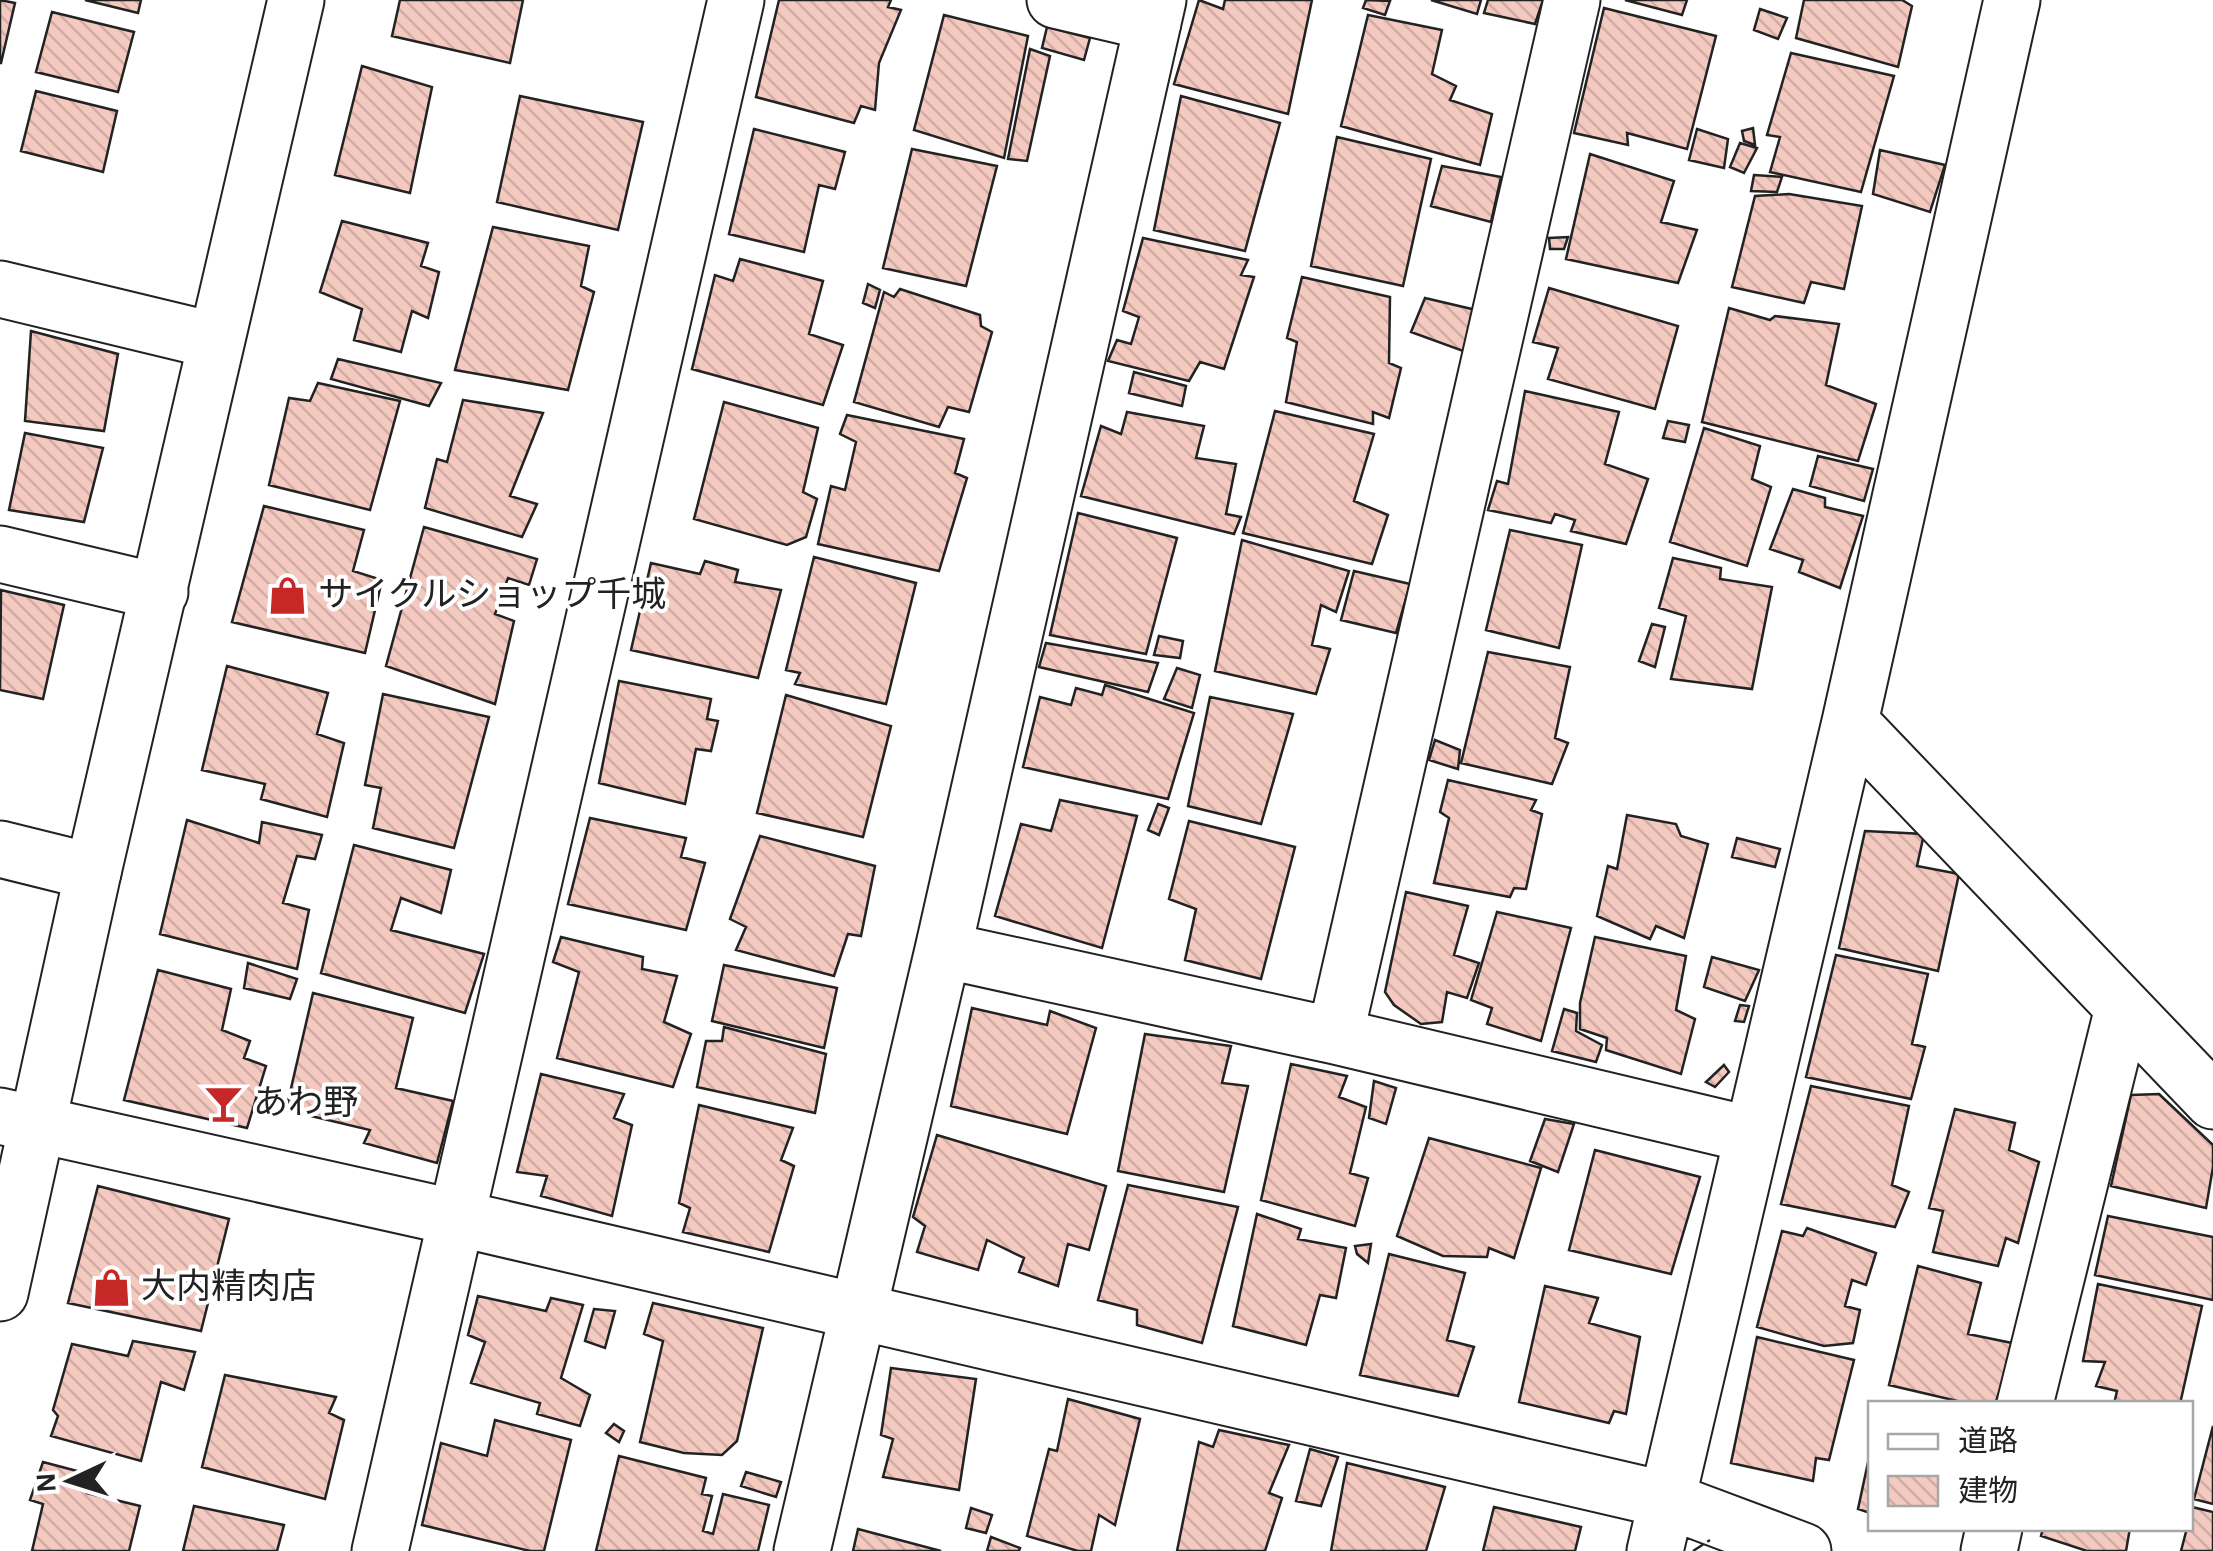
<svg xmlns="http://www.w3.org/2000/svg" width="2213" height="1551" font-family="'Alegreya Sans','Noto Sans JP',sans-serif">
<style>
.building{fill:url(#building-back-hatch);stroke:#222;stroke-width:2.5}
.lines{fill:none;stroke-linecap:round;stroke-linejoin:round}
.minor-casing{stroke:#222;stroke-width:59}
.tertiary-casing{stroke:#222;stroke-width:59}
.minor{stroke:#fff;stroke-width:55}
.tertiary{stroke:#fff;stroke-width:55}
.fence{stroke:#222;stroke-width:2.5;stroke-dasharray:12 5;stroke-linecap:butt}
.labels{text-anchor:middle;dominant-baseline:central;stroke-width:8;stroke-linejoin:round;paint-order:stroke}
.poi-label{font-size:35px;fill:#222;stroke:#fff;text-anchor:start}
</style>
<defs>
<pattern id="building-back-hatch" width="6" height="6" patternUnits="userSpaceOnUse" patternTransform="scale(2.5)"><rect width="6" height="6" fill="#f3c9c0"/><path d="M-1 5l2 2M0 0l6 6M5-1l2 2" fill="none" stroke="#d0aca5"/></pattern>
</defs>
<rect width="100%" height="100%" fill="#fff"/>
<!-- building -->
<path class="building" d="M0 0 15 3 1 63H0Z
M85 0H141L138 13Z
M400 0H523L510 63 392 36Z
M779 0H891L888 7 901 10 879 63 875 110 861 106 854 123 756 97Z
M1199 0 1223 9 1225 0H1312L1288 114 1174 84Z
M1366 0 1390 1 1385 15 1363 8Z
M1431 0H1481L1477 14Z
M1488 0H1543L1535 24 1484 13Z
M1625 0H1687L1682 15Z
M1804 0H1902L1912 6 1898 67 1796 38Z
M1604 8 1716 36 1687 149 1627 133 1628 145 1574 133Z
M1760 9 1787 18 1778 39 1754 30Z
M52 12 134 32 118 92 36 72Z
M944 15 1028 36 1004 158 914 130Z
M1368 15 1442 30 1432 74 1456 86 1450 100 1492 114 1480 165 1341 126Z
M1047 27 1090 38 1084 60 1042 48Z
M1030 49 1050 56 1027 161 1008 159Z
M1791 53 1894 76 1861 192 1770 172 1780 137 1767 135Z
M362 66 432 87 410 193 335 175Z
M36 91 117 111 103 172 21 151Z
M520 96 643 122 618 230 497 202Z
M1181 96 1280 123 1245 251 1154 230Z
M1753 128 1755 145 1744 141 1742 131Z
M754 129 845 152 835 189 819 185 804 252 729 234Z
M1697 129 1728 139 1724 168 1689 160Z
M1337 137 1431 159 1403 286 1311 266Z
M1740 143 1757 148 1744 173 1730 167Z
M912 149 997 166 966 286 883 268Z
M1880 150 1945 165 1930 212 1873 194Z
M1590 154 1674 181 1661 222 1697 230 1678 283 1566 259Z
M1442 166 1501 177 1491 222 1431 206Z
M1754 175 1782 177 1777 192 1751 191Z
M1789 194 1862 206 1844 289 1811 282 1804 303 1732 287 1755 196Z
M342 221 428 243 421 266 439 272 428 318 412 311 401 352 354 340 362 309 320 292Z
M493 227 589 246 581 286 594 292 568 390 455 370Z
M1568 237 1564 249H1550L1549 238Z
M1143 238 1248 260 1241 275 1254 277 1224 369 1200 362 1189 381 1108 361 1117 340 1131 344 1139 317 1123 311Z
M740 259 823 281 809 334 843 345 823 405 692 369 715 275 733 281Z
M1302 277 1390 297 1389 363 1401 368 1389 418 1373 412V424L1286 402 1297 342 1287 338Z
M868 284 880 290 875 308 863 303Z
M1549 288 1678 326 1655 409 1548 379 1558 348 1533 342Z
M900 289 980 315 981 326 992 332 969 412 948 407 939 427 854 402 884 292 894 297Z
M1425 298 1476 310 1463 351 1411 332Z
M1729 308 1770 320 1775 316 1839 324 1826 385 1876 404 1858 461 1702 422Z
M31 331 118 354 104 431 25 421Z
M338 359 441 383 429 406 331 379Z
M1134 372 1186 386 1182 406 1129 393Z
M318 383 400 401 370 510 269 485 289 398 310 401Z
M1525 391 1619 412 1605 464 1648 479 1626 544 1571 531 1575 520 1555 514 1551 523 1488 510 1497 481 1508 484Z
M463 400 543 413 510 496 537 504 522 537 425 508 437 459 447 462Z
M724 402 818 428 803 492 817 499 806 537 787 545 694 519Z
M1275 411 1374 434 1354 501 1388 515 1372 564 1243 533Z
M1127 412 1204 426 1196 458 1236 464 1226 514 1241 517 1234 534 1081 496 1101 426 1121 434Z
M847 415 964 439 955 473 967 478 939 571 818 544 831 486 845 490 856 442 840 434Z
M1668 421 1689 425 1685 442 1663 438Z
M1704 428 1760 446 1752 479 1771 487 1747 566 1670 542Z
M25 433 103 448 84 522 9 510Z
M1818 456 1873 469 1864 501 1810 486Z
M1793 489 1825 498V507L1863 516 1840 588 1799 572 1803 560 1770 549Z
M264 506 364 530 353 571 382 580 365 653 232 622Z
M1078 513 1177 538 1146 654 1050 635Z
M424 527 537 559 529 585 508 578 495 614 514 621 495 704 386 666Z
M1510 530 1582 545 1559 648 1486 630Z
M1242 540 1349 571 1336 612 1321 605 1312 645 1330 649 1316 694 1215 671Z
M814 557 916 583 886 704 795 684 800 673 786 670Z
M1673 558 1721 568 1720 579 1772 587 1752 689 1671 679 1686 616 1659 608Z
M705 561 738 570 735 582 781 590 758 678 631 650 651 563 700 574Z
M1354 571 1410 584 1396 633 1341 620Z
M1 590 64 605 43 699 0 690Z
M1652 624 1665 627 1655 667 1639 661Z
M1159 636 1183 641 1180 658 1154 655Z
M1046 643 1158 663 1148 692 1039 667Z
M1488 652 1570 667 1555 738 1568 743 1552 784 1461 763Z
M227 666 328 693 317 734 344 743 327 817 261 799 265 784 202 770Z
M1177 668 1200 675 1192 708 1164 699Z
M619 681 711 699 707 719 718 721 711 751 696 749 685 804 599 783Z
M1105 685 1194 713 1168 799 1023 767 1040 697 1071 705 1076 688 1102 695Z
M383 694 489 717 454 848 373 828 381 788 365 785Z
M786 695 891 726 863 837 757 813Z
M1210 697 1293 714 1261 824 1188 806Z
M1435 740 1460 750 1458 769 1429 760Z
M1448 780 1536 800 1531 810 1542 814 1526 889 1514 888 1510 897 1434 883 1449 818 1440 812Z
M1060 800 1137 816 1102 948 995 916 1021 824 1051 831Z
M1158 804 1169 808 1159 835 1148 830Z
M1627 815 1676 824 1681 836 1708 844 1684 938 1656 926 1650 939 1597 916 1608 866 1617 869Z
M590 818 686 838 681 857 705 863 686 930 568 904Z
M187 820 259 843 262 822 322 835 315 859 297 856 283 903 309 910 297 969 160 934Z
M1189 821 1295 847 1261 979 1185 960 1196 909 1169 899Z
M1865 831 1924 834 1917 866 1959 874 1938 971 1839 948Z
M760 836 875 866 861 936 848 934 834 976 736 950 746 927 730 919Z
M1737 838 1780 849 1775 867 1732 857Z
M354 845 451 870 441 913 401 898 391 930 484 954 465 1013 321 973Z
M1406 892 1468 906 1454 955 1479 963 1467 998 1447 992 1442 1022 1421 1024 1394 1005 1385 992Z
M1497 912 1571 928 1541 1041 1487 1024 1492 1008 1471 1000Z
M561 937 643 957 642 969 677 976 664 1022 691 1034 673 1087 557 1058 579 972 553 962Z
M1595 937 1686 956 1676 1010 1695 1019 1681 1074 1606 1050 1607 1038 1580 1029V1003Z
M1836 955 1928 974 1912 1044 1925 1047 1911 1099 1806 1077Z
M1712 957 1759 970 1745 1001 1704 987Z
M248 963 297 979 290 999 244 988Z
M724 965 837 988 824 1048 712 1021Z
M158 970 231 989 222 1030 250 1041 244 1058 266 1066 247 1128 124 1100Z
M313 993 413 1018 396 1088 453 1101 437 1163 364 1143 370 1130 286 1110Z
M1740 1005 1749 1006 1744 1022 1735 1021Z
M972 1008 1047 1025 1050 1011 1096 1028 1067 1134 951 1106Z
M1564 1009 1577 1013 1576 1031 1602 1045 1596 1062 1552 1051Z
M724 1027 826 1054 815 1113 697 1087 706 1041H722Z
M1145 1034 1231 1046 1222 1083 1248 1086 1224 1192 1118 1171Z
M1291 1064 1347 1076 1339 1097 1366 1107 1350 1173 1368 1178 1355 1226 1261 1200Z
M1724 1065 1729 1072 1715 1087 1706 1082Z
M541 1074 624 1094 614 1118 632 1125 612 1216 541 1196 547 1176 517 1172Z
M1374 1081 1396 1088 1386 1124 1369 1118Z
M1811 1086 1909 1106 1892 1185 1909 1192 1895 1227 1781 1204Z
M2159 1094 2213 1145V1167L2206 1208 2111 1186 2131 1095Z
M699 1105 793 1128 781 1160 794 1166 769 1252 683 1232 690 1208 679 1203Z
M1955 1109 2015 1123 2009 1150 2039 1162 2018 1243 2006 1238 1998 1266 1933 1252 1943 1211 1929 1208Z
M1545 1119 1574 1124 1558 1172 1530 1161Z
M937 1135 1106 1186 1089 1250 1068 1244 1058 1286 1019 1272 1024 1258 987 1240 978 1270 917 1252 925 1226 913 1217Z
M1429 1138 1541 1168 1514 1258 1489 1248 1487 1257 1443 1256 1397 1236Z
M1595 1150 1700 1177 1671 1274 1569 1250Z
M1128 1185 1238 1207 1202 1343 1137 1325V1310L1098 1300Z
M98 1186 229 1219 201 1331 68 1303Z
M1257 1214 1301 1229 1298 1239 1346 1248 1336 1298 1320 1295 1306 1345 1233 1326Z
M2108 1216 2213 1237V1300L2095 1275Z
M1807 1228 1876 1253 1866 1285 1852 1280 1845 1306 1860 1310 1853 1343 1824 1346 1757 1327 1782 1231 1803 1236Z
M1371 1244 1368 1263 1357 1254 1355 1246Z
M1389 1254 1465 1273 1447 1340 1474 1347 1458 1396 1360 1375Z
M1918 1266 1981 1283 1968 1334 2017 1344 1995 1404H1970L1889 1385Z
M2098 1284 2202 1306 2180 1404H2114L2117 1391 2096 1386 2105 1362 2083 1361Z
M1545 1286 1598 1298 1589 1323 1640 1337 1626 1414 1614 1411 1609 1423 1519 1402Z
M478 1296 546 1311 551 1298 583 1305 561 1378 590 1395 580 1426 537 1414 540 1403 471 1383 485 1342 468 1335Z
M653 1303 763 1328 737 1441 722 1455 684 1453 640 1442 663 1341 644 1334Z
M594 1309 615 1311 605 1348 585 1341Z
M1757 1337 1854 1360 1829 1460 1816 1458 1813 1481 1731 1463Z
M133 1341 195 1352 184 1390 161 1382 141 1461 51 1436 58 1416 53 1410 72 1344 128 1356Z
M891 1368 976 1379 959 1490 883 1477 893 1439 881 1435Z
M225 1375 336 1397 329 1413 344 1420 325 1499 202 1467Z
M1068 1399 1140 1419 1115 1525 1099 1515 1091 1551H1078L1027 1536 1049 1449 1057 1451Z
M495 1420 571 1440 544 1551H530L422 1525 441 1443 487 1456Z
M614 1424 624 1431 619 1442 606 1433Z
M2213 1426V1504L2194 1499Z
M1219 1430 1289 1445 1269 1493 1282 1498 1265 1551H1177L1199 1442 1213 1447Z
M1310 1449 1338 1457 1321 1506 1296 1501Z
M1870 1453V1513L1858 1509Z
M619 1456 706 1478 702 1494 712 1496 703 1531 713 1534 723 1494 769 1505 758 1551H596Z
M43 1462 92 1475 87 1493 140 1506 129 1551H32L43 1504 30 1500Z
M1347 1463 1445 1487 1426 1551H1331Z
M746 1472 781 1482 776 1497 741 1486Z
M194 1506 284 1525 277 1551H183Z
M1494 1507 1581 1527 1575 1551H1483Z
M2192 1507 2213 1512V1551H2181L2187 1528H2190Z
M971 1508 992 1515 986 1533 966 1528Z
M2043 1528H2130L2126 1551H2087L2041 1536Z
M858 1529 941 1551H853Z
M991 1537 1020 1548 1019 1551H987Z"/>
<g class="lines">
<defs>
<path id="minor" d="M1055 0 1153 23
M0 289 216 341
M0 554 160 592
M1850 722 2213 1101
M0 849 93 872
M943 950 1335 1036 1752 1135
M1335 1036 1572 0
M0 1116 457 1218 1667 1500 1803 1551
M2025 1404 2123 1008
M380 1551 736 0
M802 1551 943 950 1158 0
M1655 1551 1850 722 2012 0
M1989 1551 1994 1528"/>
<path id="tertiary" d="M0 1293 93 872 296 0"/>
</defs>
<!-- minor casing -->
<use href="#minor" class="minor-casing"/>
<!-- tertiary casing -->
<use href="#tertiary" class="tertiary-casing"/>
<!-- minor -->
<use href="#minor" class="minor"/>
<!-- tertiary -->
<use href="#tertiary" class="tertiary"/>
<!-- fence -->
<path class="fence" d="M1693 1551 1710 1540"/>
</g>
<!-- icons -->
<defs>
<symbol id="shop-bare" viewBox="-9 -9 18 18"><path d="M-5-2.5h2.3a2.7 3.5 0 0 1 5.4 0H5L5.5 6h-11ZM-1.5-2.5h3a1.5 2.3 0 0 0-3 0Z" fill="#c62828" stroke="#fff" stroke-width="2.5" paint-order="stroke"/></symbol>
<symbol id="bar-bare" viewBox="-9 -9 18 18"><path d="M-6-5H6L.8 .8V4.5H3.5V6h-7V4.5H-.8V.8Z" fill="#c62828" stroke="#fff" stroke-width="2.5" paint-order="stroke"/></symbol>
</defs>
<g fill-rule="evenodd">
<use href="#shop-bare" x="260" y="568" width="55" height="55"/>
<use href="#bar-bare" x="196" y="1076" width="55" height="55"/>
<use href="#shop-bare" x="84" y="1260" width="55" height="55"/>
</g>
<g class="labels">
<!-- poi labels -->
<g class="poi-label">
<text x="318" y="595">サイクルショップ千城</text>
<text x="253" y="1103">あわ野</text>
<text x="141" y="1287">大内精肉店</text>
</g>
</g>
<!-- legend -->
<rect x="1868" y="1401" width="325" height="130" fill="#ffffff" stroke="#a7a7a7" stroke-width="2.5"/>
<rect x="1888" y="1434" width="50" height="15" fill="#ffffff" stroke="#a7a7a7" stroke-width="2.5"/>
<text x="1958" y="1451" font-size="30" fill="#222222">道路</text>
<rect x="1888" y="1476" width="50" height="30" fill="url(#building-back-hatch)" stroke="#a7a7a7" stroke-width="2.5"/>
<text x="1958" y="1501" font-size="30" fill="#222222">建物</text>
<!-- north arrow -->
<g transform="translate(70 1481) rotate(266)" stroke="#ffffff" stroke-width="8" paint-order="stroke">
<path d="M0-8L18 38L0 25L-18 38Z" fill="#222222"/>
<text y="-15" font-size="28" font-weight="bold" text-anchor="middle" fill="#222222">N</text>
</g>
</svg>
